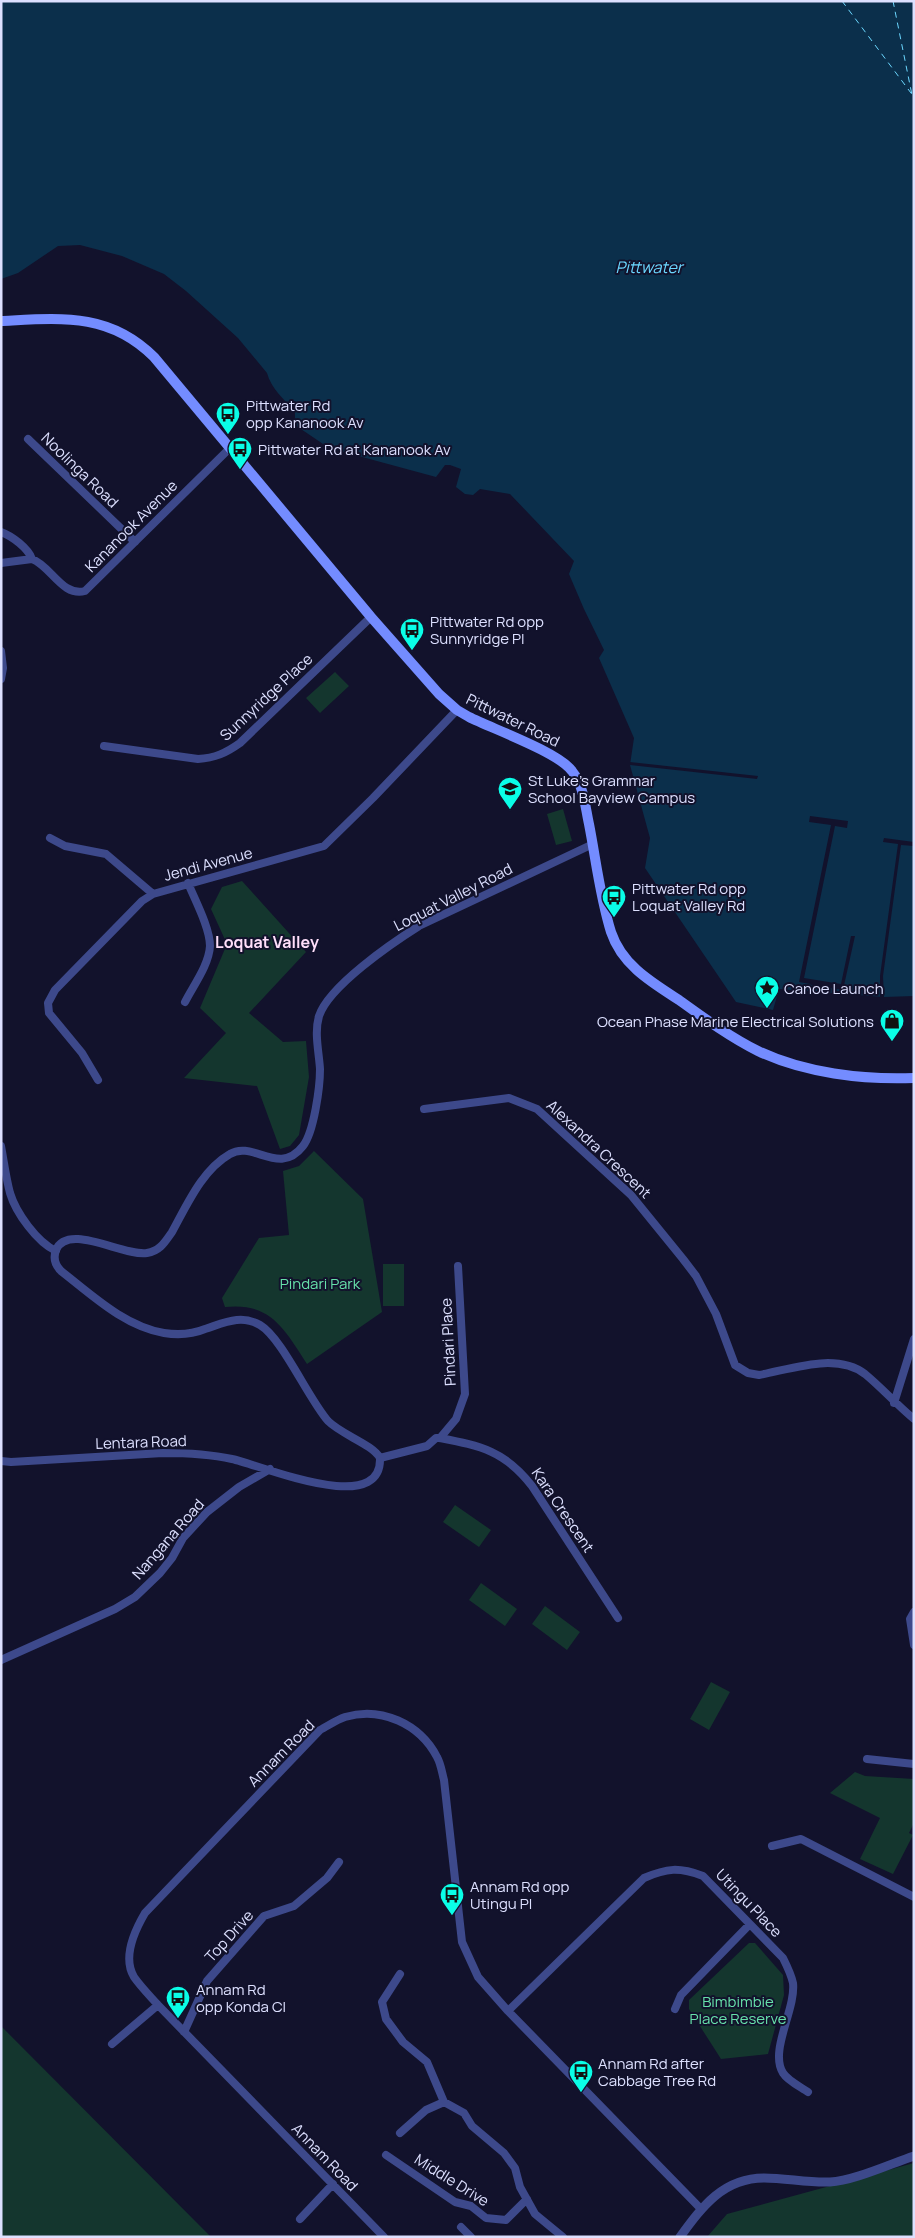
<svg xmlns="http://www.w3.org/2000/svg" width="915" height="2238" font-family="Manrope,sans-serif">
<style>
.green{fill:#14362e}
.water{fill:#0b2f4b}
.pier{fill:#12122c}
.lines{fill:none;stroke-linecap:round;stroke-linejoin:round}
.ferry{stroke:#6bd7ff;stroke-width:1;stroke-dasharray:6 5;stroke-linecap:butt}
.minor{stroke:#3d498b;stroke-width:8}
.tertiary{stroke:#3d498b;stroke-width:9}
.secondary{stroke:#748cff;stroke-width:10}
.labels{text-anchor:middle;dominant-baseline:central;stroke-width:4;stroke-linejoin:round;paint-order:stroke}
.poi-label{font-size:15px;fill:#dde0ff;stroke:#12122c;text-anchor:start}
.street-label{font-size:15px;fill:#dde0ff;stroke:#12122c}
.park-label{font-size:15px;fill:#67e1aa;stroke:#12122c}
.water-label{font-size:16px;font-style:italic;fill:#6bd7ff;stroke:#12122c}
.neighbourhood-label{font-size:16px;font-weight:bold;fill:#ffdffa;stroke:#12122c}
</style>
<rect width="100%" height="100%" fill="#12122c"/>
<!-- green -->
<path class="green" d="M335 672 349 686 320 713 306 698Z
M563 809 572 841 556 845 547 814Z
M242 881 306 952 249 1013 283 1042 306 1041 309 1077 299 1135 290 1146 280 1149 257 1086 184 1078 226 1033 200 1008 227 944 211 909 222 887Z
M314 1151 363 1199 382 1312 307 1364C285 1330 271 1302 225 1307L222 1298 259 1238 289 1235 283 1171 299 1166Z
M383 1264H404V1306H383Z
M455 1505 491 1530 479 1547 443 1522Z
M481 1583 517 1609 505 1626 469 1600Z
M545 1606 580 1632 567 1650 532 1624Z
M711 1682 730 1692 709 1730 690 1719Z
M855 1772 865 1776 914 1779V1823L909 1833 913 1835 893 1874 860 1859 880 1818 830 1793Z
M749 1943H755L783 1975 784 1995 768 2054 721 2059 689 2009V2000Z
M1 2026 211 2237H1Z
M914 2163V2237H707L727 2214Z"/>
<!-- water -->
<path class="water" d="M1 1H914V996L884 997 779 989 773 1010 736 1002 645 868 650 838 630 765 634 738 599 658 604 650 584 609 569 574 574 561 510 494 480 489 473 495 465 494 456 487 461 469 450 465H445L436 477 329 448 295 425V411C284 400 271 388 267 373L238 338 186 291 164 274 122 256 80 245 58 246 18 273 1 279Z"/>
<!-- pier -->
<path class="pier" d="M630 762 758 776 757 779 630 765Z
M810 816 848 821 847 828 835 826 804 978 841 984 851 936H855L843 990 818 986 828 993 822 992 810 984 799 982 831 825 809 822Z
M884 838 914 842V846L901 845 883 976 884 997H880V976L898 844 883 842Z"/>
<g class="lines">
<!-- ferry -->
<path class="ferry" d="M842 1 914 97
M893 1 912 95"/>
<!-- minor -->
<path class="minor" d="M28 439 135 542
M1 532C12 536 28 548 32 559 51 566 62 597 85 591L230 448
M1 563 32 559
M1 651 3 668 1 679
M104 746 198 759C215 758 226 753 240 743L371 617
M50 838 65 846 106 854 153 894
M185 1002C193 986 209 965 210 946 210 928 195 900 188 883
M98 1080 82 1053 49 1013 48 1003 55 990 142 901 153 894 324 846 373 798 457 710
M424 1109 509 1098 537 1109 631 1195 683 1259 696 1276 716 1314 735 1365 748 1373 759 1375C792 1369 836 1352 865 1374 882 1388 897 1405 914 1419
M1 1146C4 1162 6 1178 10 1193 16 1213 37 1242 56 1251
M894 1403 914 1339
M440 1438 456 1419 465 1394 458 1266
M380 1458C372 1444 342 1435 328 1421 308 1398 282 1338 260 1325 241 1314 224 1323 205 1329 193 1334 177 1335 164 1333 124 1326 92 1295 61 1271 55 1265 53 1258 56 1250 68 1222 124 1257 147 1253 160 1251 165 1242 172 1232 187 1205 202 1170 230 1154 253 1140 279 1177 303 1146 314 1132 320 1087 320 1069 319 1052 314 1033 319 1016 329 986 392 943 419 926L593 844
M380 1458 427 1446 436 1438H440C481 1446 505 1451 532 1486L618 1618
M1 1461 11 1462 163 1453C186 1453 209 1454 232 1459 261 1465 382 1518 380 1458
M914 1612 910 1619 914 1645
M1 1660 115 1609 135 1597 160 1573 172 1558 183 1538 207 1512 239 1487 270 1469
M867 1759 914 1764
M772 1846 801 1839 914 1897
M400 1974 382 2002 386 2019 403 2042 427 2062 444 2102 464 2113 472 2126 504 2153 515 2168 520 2187 535 2214 563 2237
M675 2009 681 1995 750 1924
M508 2011 644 1878C667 1868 679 1867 703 1876L783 1958C787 1966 791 1974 793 1983 796 2009 769 2051 783 2073 788 2081 801 2087 808 2092
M184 2032 207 1981 264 1916 294 1906 327 1878 339 1862
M112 2044 158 2005
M400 2133 426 2110 444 2102
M386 2155 455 2202 471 2206 486 2218 506 2220 527 2199
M300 2219 333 2184
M461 2227 471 2237
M384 2237 158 2005C150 1996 141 1987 134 1977 122 1957 135 1930 145 1913L320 1730C328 1726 336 1720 345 1717 381 1706 420 1724 437 1757 441 1764 442 1773 444 1780L462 1942 478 1977 508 2011 701 2209"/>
<!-- tertiary -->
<path class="tertiary" d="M680 2237C702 2207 723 2178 764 2178 786 2178 808 2183 830 2182 853 2181 890 2164 914 2156"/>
<!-- secondary -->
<path class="secondary" d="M1 321C60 318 109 312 154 357L371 617 439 694 457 710 469 717C493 729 558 752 572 771 584 786 585 806 589 824 596 860 600 897 611 932 622 965 651 982 679 1000 704 1018 730 1037 758 1051 804 1073 863 1080 914 1078"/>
</g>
<!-- icons -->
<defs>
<symbol id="bus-pin" viewBox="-11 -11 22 30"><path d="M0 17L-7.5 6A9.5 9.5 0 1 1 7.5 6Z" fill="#0afee7" stroke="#12122c"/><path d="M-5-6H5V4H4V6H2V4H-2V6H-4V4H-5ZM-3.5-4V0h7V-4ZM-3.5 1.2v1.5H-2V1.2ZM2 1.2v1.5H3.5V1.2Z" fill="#111"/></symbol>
<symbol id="school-pin" viewBox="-11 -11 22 30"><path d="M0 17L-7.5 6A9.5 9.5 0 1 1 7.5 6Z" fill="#0afee7" stroke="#12122c"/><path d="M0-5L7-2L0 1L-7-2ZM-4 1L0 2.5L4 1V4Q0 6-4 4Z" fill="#111"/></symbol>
<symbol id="sight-pin" viewBox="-11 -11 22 30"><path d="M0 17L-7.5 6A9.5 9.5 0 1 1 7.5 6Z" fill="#0afee7" stroke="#12122c"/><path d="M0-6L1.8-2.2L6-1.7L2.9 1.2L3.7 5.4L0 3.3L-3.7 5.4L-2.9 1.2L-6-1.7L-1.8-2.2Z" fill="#111"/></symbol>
<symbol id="shop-pin" viewBox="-11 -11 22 30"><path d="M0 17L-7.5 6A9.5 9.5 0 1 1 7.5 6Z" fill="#0afee7" stroke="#12122c"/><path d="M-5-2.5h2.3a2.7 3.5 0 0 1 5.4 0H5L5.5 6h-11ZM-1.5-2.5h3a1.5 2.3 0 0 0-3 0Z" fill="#111"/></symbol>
</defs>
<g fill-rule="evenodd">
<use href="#bus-pin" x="214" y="400" width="28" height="38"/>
<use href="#bus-pin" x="226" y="435" width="28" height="38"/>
<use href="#bus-pin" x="398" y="616" width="28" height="38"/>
<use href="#school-pin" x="496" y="775" width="28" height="38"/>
<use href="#bus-pin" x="600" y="883" width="28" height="38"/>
<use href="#sight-pin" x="753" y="974" width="28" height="38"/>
<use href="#shop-pin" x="878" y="1007" width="28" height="38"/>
<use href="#bus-pin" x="438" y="1881" width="28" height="38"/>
<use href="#bus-pin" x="164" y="1984" width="28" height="38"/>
<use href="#bus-pin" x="567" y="2058" width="28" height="38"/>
</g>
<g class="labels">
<!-- poi labels -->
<g class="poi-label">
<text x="246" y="405">Pittwater Rd<tspan x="246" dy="17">opp Kananook Av</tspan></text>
<text x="258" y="449">Pittwater Rd at Kananook Av</text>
<text x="430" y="621">Pittwater Rd opp<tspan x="430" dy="17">Sunnyridge Pl</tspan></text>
<text x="528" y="780">St Luke's Grammar<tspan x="528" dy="17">School Bayview Campus</tspan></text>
<text x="632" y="888">Pittwater Rd opp<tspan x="632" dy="17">Loquat Valley Rd</tspan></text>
<text x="784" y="988">Canoe Launch</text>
<text x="874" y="1021" text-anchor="end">Ocean Phase Marine Electrical Solutions</text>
<text x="470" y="1886">Annam Rd opp<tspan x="470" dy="17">Utingu Pl</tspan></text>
<text x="196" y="1989">Annam Rd<tspan x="196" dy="17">opp Konda Cl</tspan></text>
<text x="598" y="2063">Annam Rd after<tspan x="598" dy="17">Cabbage Tree Rd</tspan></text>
</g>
<!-- street labels -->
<g class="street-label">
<text transform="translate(80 470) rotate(44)">Noolinga Road</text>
<text transform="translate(131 526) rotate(-45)">Kananook Avenue</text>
<text transform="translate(266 697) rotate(-43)">Sunnyridge Place</text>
<text transform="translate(513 720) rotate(26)">Pittwater Road</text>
<text transform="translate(208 864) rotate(-15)">Jendi Avenue</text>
<text transform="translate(453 897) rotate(-27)">Loquat Valley Road</text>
<text transform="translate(599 1149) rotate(43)">Alexandra Crescent</text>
<text transform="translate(448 1342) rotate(-93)">Pindari Place</text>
<text transform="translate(141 1442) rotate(-2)">Lentara Road</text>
<text transform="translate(563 1510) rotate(56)">Kara Crescent</text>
<text transform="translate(168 1539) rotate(-49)">Nangana Road</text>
<text transform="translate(281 1753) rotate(-45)">Annam Road</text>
<text transform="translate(749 1903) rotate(46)">Utingu Place</text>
<text transform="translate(229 1936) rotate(-48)">Top Drive</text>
<text transform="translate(325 2157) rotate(46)">Annam Road</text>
<text transform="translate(452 2180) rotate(32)">Middle Drive</text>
</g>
<!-- park labels -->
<g class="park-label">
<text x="320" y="1283">Pindari Park</text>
<text x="738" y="2001">Bimbimbie<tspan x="738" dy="17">Place Reserve</tspan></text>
</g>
<!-- water labels -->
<g class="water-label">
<text x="649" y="267">Pittwater</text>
</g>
<!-- neighbourhood labels -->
<g class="neighbourhood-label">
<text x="267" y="942">Loquat Valley</text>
</g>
</g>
<!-- border -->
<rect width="915" height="2238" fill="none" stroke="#dde0ff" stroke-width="5"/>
</svg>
